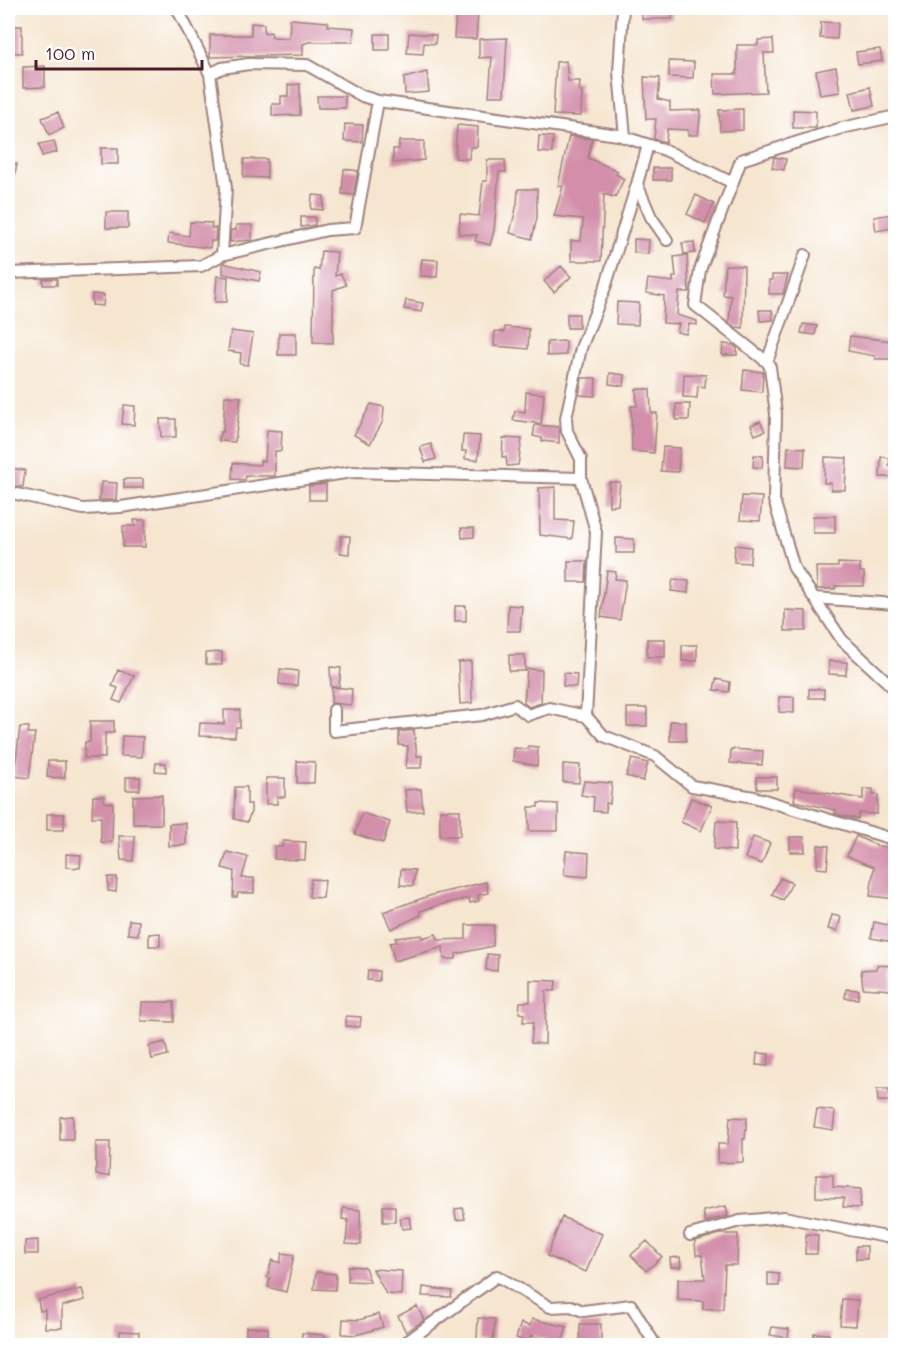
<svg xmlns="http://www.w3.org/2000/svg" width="903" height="1353" font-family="Mali,sans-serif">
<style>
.building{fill:#d38faa}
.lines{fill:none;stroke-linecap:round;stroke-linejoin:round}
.minor-casing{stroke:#a0827e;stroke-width:14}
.minor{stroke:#fff;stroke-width:10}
</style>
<rect width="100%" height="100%" fill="#fff"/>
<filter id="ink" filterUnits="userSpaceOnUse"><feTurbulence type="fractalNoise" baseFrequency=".0167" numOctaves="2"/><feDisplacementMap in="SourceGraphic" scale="12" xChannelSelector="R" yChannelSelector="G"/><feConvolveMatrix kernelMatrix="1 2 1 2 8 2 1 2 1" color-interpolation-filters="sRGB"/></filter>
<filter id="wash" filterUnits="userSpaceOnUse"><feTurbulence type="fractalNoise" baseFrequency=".008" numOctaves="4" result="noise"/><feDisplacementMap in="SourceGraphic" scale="24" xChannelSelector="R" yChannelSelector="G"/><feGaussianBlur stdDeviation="1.35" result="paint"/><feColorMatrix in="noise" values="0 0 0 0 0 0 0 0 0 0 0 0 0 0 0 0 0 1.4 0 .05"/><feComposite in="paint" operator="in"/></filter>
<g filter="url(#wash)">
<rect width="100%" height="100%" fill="#f6e6d0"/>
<g id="blocks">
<!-- building -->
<path class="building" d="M642 8H672V19H642Z
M456 12 478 13 476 39 454 38Z
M290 19 328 22V26L354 28 353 42H309L303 44V55L210 57V35H251V23L264 24V33L271 32 272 37 289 38Z
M821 22 838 23 837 39 820 38Z
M8 26H22V53H8Z
M409 33 436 35 435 44 424 43 423 54 407 53Z
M375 34H389V50H375Z
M507 38 504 96H489L492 57 479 58V39Z
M773 39 774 53H764L766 92 715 94 714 74H737V45H758V40Z
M880 49 882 61 858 64 856 52Z
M566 61 568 81H580L579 91H582L581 116 553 115 556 62Z
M669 61 694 62 693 78 669 77Z
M45 66V87L23 88V67Z
M836 67 840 92 820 95 816 71Z
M427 72 429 92 405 94 404 78Z
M644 77 660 78 658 99 670 102V111L701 110 698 135H688V130L667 129 666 142 654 139 656 119H646Z
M300 84V115L272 116V104H281V96H288V85Z
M870 87 874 106 854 110 850 92Z
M317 96H345V108H318Z
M743 109V130L720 131 719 110Z
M793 110 816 111V128H793Z
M58 112 64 128 49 135 42 118Z
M345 124 363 125 362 142 344 141Z
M457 125 478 127 477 147H470L469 159 455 158Z
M539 136 553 137 552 153 538 152Z
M569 136 592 139 588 158 618 171 616 174 624 179 615 197 604 194 601 261H571V241H581L583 219 554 216 563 186H558Z
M54 141 57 152 42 156 39 144Z
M399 141H424V160L393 163V149H399Z
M101 148H118V164H101Z
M774 157 786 159 784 170 772 168Z
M244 159H267V178L243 177Z
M487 160H505L506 172H499L494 231 490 245 475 241 477 235 459 234 460 214 479 216 483 181H487Z
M8 163 17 164 15 174 8 173Z
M653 168H671V180H653Z
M344 169 358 171 353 195 342 194Z
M518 189H537V218L532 239 510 233 517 204Z
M312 195 324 196 323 210 311 209Z
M696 195 714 204 705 223 687 214Z
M106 212H128V228H106Z
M892 214 894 228 876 231 874 217Z
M301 217H315V225L301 227Z
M190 222 212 223 211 228H216L215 241H211L210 248 168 243 169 233 189 236Z
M236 225H252V240L230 242 231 230H236Z
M634 239 649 240 648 254 634 253Z
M694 242 695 253 684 254 682 243Z
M321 251 337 252 335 276 341 274 346 285 333 290V343L313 342 314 269 319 270Z
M687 255 689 292H679L677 315 697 321V325L689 324 686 334 677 332 679 324 663 323 664 296 646 293 648 279 673 282V277H676L674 257Z
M422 259 438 260 437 277 420 276Z
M223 263 261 272 259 281 223 274Z
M725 265 744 266 743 328 735 327 729 323 731 296 723 295Z
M561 266 571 277 554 292 544 281Z
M772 275H788L783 294H769V280H772Z
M217 276 228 277 227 302H215Z
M43 279H57V285H43Z
M92 294 104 295 103 306 92 305Z
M406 300 423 303 421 312 404 309Z
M617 302 639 303 638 325 616 324Z
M759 310H772L773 320 760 321Z
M567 314H579V328H567Z
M803 324 817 326 815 335 801 333Z
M505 327 529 329 528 349 494 346 495 331 504 332Z
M231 331 253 334 248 365 240 364 241 353 228 351Z
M279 333H296V355H278Z
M850 336 892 341V359H875V356L848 351Z
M566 341V355L547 356V342Z
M723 344 733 345 737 348V355H722Z
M744 370 763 372 762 392 742 390Z
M610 373 625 375 624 386 609 384Z
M684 374 706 375 705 387 698 386 697 398 683 397Z
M582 378H596L595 396 579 395Z
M636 389H650L651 413H657L654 453 632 451 631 406H637Z
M526 392 544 394 541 424 513 420 515 411 525 412Z
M225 396 241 397 235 442 219 441 220 432H223Z
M371 404 384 407 383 421 370 444 354 435Z
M676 404H690L689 420H676Z
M124 405 135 406 134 425 122 424Z
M160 419H176V437H161Z
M760 421 765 431 755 435 751 425Z
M535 425 559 427V443L542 441V438L533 436Z
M267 430 282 431 281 451H275V476H246L245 480 232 479 233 463 260 465V461H265Z
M463 435 480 436 478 460 465 459 466 451H462Z
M503 438 522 439 518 465 507 466 506 457H502Z
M431 444 436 459 425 462 420 447Z
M663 447 680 448 678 472 661 471Z
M788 447 805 448 804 467 787 466Z
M754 455 763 456 762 468 753 467Z
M825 457 847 458 845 490H831V483H824Z
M881 457 890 458 889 466H895L894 477H880Z
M9 468 25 470 23 487 8 485Z
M124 479H143V488H124Z
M101 482 117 483 116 500H99Z
M609 482H620L618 505 609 506Z
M326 484V500H309V486Z
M555 487V520L574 521 572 539 540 535 539 488Z
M742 496 762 497 760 521 740 520Z
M813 516H835V533H813Z
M134 520H145V547H123V526H135Z
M461 528H474V537L462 538Z
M341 536H350L349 554 340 553Z
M616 538 634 539V553H616Z
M735 545 751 547 750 563 734 562Z
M568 561H587L586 582H568Z
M838 563 860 564V572H864V586H835V589H817L816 567H838Z
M607 571 616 572 615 579 626 580 620 620 601 617Z
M673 579 689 581 688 593 671 591Z
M508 605 522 606 520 631H507Z
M455 606H466V621H455Z
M785 610 806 611V631H785Z
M647 639H665V657H647Z
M682 645H697V661H682Z
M222 652V665L206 664V653Z
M509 655H525V671H509Z
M471 661 472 703 460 704 458 662Z
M829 661 847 662 846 675 829 674Z
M330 667 341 668 339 687H331Z
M280 669 298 671 297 686 279 684Z
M527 669 542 670 541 703 529 707 524 703Z
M118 670 134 676 121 703 113 700 118 688 112 686Z
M564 673 577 674 576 687 563 686Z
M716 679 730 682 729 692 714 690Z
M332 687 352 689 351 705 331 703Z
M809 689H824V698H809Z
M779 697H794V713L779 712Z
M627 708H647V726H627Z
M224 710H240V727H236L235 737 199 736 200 723 224 724Z
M90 721H114V733H105V758H84L85 742H90Z
M670 721 686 722V741H670Z
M20 727H29L28 733H35L29 778 14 776Z
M414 730 417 756H422L421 768H406L408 746 399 745V732Z
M122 736 143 737 142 757 121 756Z
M528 746 538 747 537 766 513 761 514 748 528 749Z
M731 749 763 751 762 765 730 763Z
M632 759 648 763 643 781 626 776Z
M48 761H65V778L47 777Z
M297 761 315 762 314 783H297Z
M156 763H166V772L155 771Z
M563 764 580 765 579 783 563 782Z
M126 777H140V790H126Z
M756 777H777V789H757Z
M266 778H285V797H277V804H266Z
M584 781 612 783 610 804 606 803V812L593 811 594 797 581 795Z
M235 787H247V804H251V812L247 822 234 819Z
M796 788 863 799V789H873V795H878L877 814 859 813 858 819 835 814 836 810 794 801Z
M421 789 423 811 407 812 405 790Z
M162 795V824H133V796Z
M93 796H104V802L113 803 112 842H101V817H92Z
M691 798 712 806 701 831 681 822Z
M538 803 558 804V831H529V807H538Z
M440 810H460V836H440Z
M362 813 390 822 383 843 355 834Z
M47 814H64V830H47Z
M716 821 736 822 735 851 714 849Z
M186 823V845L169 846V824Z
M119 836H135L133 861 121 860Z
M856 836 877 846 891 847V851L896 852V899L870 896 874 867 847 856Z
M753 837 770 843 762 864 745 858Z
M790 837H804L805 852H790Z
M283 841 306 842 305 860 274 859 275 846 282 847Z
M818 845 829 846 827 869 817 868Z
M566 851 589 853 588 877 564 875Z
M227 852 248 857 242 878H254V893H238L237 897H233L234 871 222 868Z
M66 854 81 855 80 868 66 867Z
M401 869 415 870 413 886 400 885Z
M108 877H117L116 892 108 891Z
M780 878 792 883 783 900 772 895Z
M311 879 325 880 323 898 309 897Z
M486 882 488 893 478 895 479 901 470 903 469 898 440 905 420 911 421 915 391 929 383 912 432 895Z
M891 908H896L893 942 871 938 874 922 888 925Z
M832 915 841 917 837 931 828 929Z
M129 920 139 921 138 935 128 934Z
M466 925H494L493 946 456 954V959H444L443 947 394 961 390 943 397 942 395 938 422 935V938L436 934 438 940 466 939Z
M160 933V946H149V934Z
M487 954 498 955 497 971 486 970Z
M877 965 893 966 891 990 863 988 861 970 876 969Z
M368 970 379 971V981L367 980Z
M530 980 556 981 555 991H546L545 1044 531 1043 533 1022H523L524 1014 519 1013 520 1002H530Z
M846 989 859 990 858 999 845 998Z
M142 1002H174V1022L141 1021Z
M346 1016 361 1017 360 1027 346 1026Z
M165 1042 168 1055 152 1059 149 1046Z
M757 1053 769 1054 768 1066 756 1065Z
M877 1089H889L890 1101H878Z
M817 1109 835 1111 833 1130 814 1127Z
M73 1116V1140H60V1117Z
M730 1117 747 1118 745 1139H743V1162L718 1163V1144H728Z
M96 1142H110L109 1176 96 1175Z
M816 1175H833V1187L861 1189 860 1208 843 1207 844 1198 816 1197Z
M383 1206H395V1222H383Z
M726 1206 728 1216 705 1222 703 1211Z
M343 1208 360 1210 361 1245 346 1244 348 1220 342 1219Z
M463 1208 465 1219 456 1220 455 1209Z
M409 1217 411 1228 402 1229 400 1218Z
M562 1217 602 1234 586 1272 547 1256Z
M720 1234H738L737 1265H725L723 1309H703V1301L678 1300V1279H705L702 1255H696L695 1241Z
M806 1234 818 1235 817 1254H805Z
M38 1240V1254H25V1241Z
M647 1241 662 1257 646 1271 631 1255Z
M856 1246H867V1259H856Z
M282 1253 294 1255 286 1292 268 1287 270 1278 267 1277 272 1260 280 1263Z
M680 1257 681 1267H671L670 1258Z
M348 1266 365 1267 370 1282 348 1281Z
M373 1269 402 1271 401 1295 386 1294Z
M316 1272 336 1274 335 1290 314 1289Z
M768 1273 779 1274V1286H768Z
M423 1287 452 1291 451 1297 422 1296Z
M82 1289 85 1300 62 1306V1328H45V1310L40 1311 38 1300Z
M842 1299 858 1300 856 1326 840 1325Z
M417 1306 424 1320 406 1332 398 1316Z
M379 1314 383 1327 356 1335 342 1334 343 1319 359 1320Z
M478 1318 495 1319 493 1341 477 1340Z
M532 1319 567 1327 561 1346H546L548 1341 531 1335 529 1342 516 1338 521 1323 530 1326Z
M580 1324H601V1346H580Z
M246 1327 268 1328V1346H246Z
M772 1327 789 1329 788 1338 770 1335Z
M120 1331 139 1332 138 1346H119Z
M302 1333 325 1335 324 1346H301Z
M814 1333 829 1334V1344L813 1343Z"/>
</g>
</g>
<g filter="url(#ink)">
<use href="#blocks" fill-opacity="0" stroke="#a0827e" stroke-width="1.5"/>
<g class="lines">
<defs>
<path id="minor" d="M177 8 210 74
M623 8 619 72 625 137
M896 116 842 128 741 160 700 270 695 305 767 362 770 367 776 414 774 500 794 568 842 640 896 690
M648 145 637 184 651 217 667 240
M222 255 327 230 355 228 378 101
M8 273 201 266 222 255 226 188 210 74 222 68 249 64 307 65 362 96 378 101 618 135 665 150 733 183
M767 362 805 255
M8 492 83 509 121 507 352 472 581 478
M814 598 896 604
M334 710V731L482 715 515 705 528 715 549 708 586 716 604 736 655 756 692 786 754 797 896 840
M586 716 596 532 581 478V459L567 431 566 418 581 348 606 285 637 184
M690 1235 740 1221 784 1217 896 1239
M401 1346 497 1276 550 1307 571 1306 583 1311 631 1305 656 1346"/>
</defs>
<!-- minor casing -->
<use href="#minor" class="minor-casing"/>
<!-- minor -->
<use href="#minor" class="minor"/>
</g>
</g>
<!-- margin -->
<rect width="903" height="1353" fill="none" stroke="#fff" stroke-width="30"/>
<!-- scale -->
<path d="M36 60v9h166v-9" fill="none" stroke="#4a1f2b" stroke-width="3"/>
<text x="45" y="60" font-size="18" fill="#4a1f2b" stroke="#ffffff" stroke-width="4.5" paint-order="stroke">100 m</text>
</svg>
